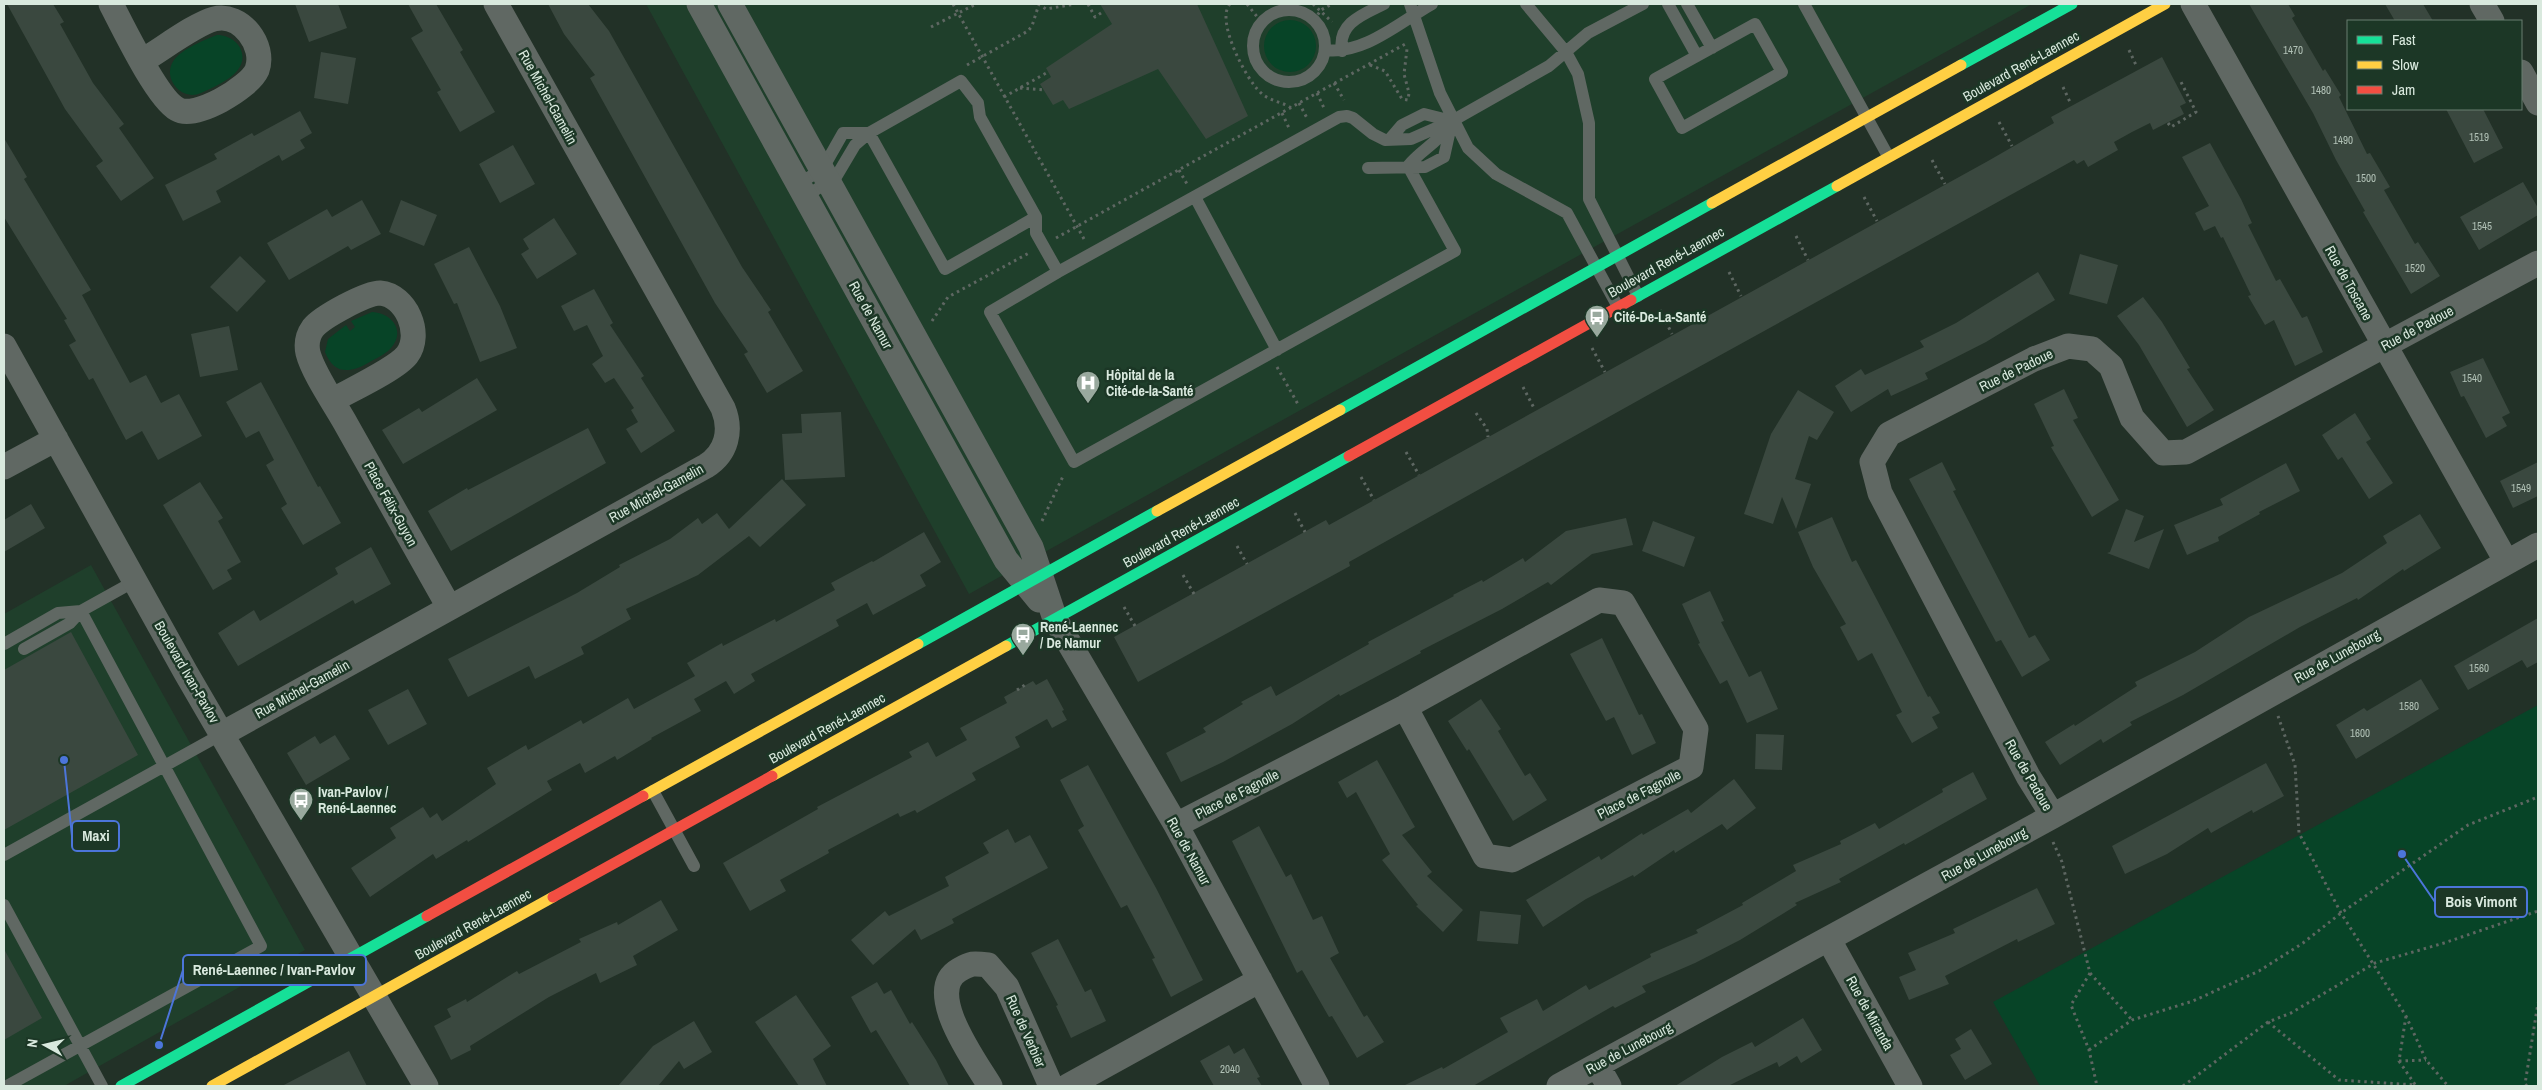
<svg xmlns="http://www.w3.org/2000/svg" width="2542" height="1090" font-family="'Archivo Narrow',sans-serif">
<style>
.built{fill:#1f3f2b}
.green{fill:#074427}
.building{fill:#3a483f}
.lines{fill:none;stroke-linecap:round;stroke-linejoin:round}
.path{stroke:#5e6762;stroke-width:3;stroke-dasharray:2.5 4;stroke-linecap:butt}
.lane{stroke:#606863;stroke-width:12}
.street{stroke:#606863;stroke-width:25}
.fast{stroke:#16e098;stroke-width:11}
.slow{stroke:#ffcf43;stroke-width:11}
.jam{stroke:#f24e42;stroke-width:11}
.labels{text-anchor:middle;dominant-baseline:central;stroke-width:5;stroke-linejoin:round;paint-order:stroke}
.number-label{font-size:11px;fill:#b1c1b6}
.street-label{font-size:14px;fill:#d9e9de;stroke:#1c3726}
.poi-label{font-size:14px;font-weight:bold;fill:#d9e9de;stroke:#1c3726;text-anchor:start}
.leader{fill:none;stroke:#4c75da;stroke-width:2}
.callout-dot{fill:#4c75da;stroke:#1c3726;stroke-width:2}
.callout{fill:#1c3726;stroke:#4c75da;stroke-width:2}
.callout-label{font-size:15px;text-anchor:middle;font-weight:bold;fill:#d9e9de}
</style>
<rect width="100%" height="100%" fill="#223127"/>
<!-- built -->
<path class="built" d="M646 4H2032L969 594Z
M91 565 305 950 64 1086H4V614Z"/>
<!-- green -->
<path class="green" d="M1264 46a26 26 0 1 1 52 0a26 26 0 1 1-52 0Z
M217 35C236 35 251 54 237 71 230 80 212 88 201 93 182 102 161 78 174 60 182 49 204 40 217 35Z
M372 312C392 313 406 331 391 348 385 355 376 358 368 363 350 373 334 375 325 352L328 339 346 325 350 331 355 327 351 321Z
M2538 705V1086H2040L1993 1002Z"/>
<!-- building -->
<path class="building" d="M7 4H53L64 22 60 24 93 83 124 124 119 128 154 178 121 201 96 166 103 161 65 109Z
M295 4H338L347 28 309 42Z
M408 4H436L463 50 460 52 495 112 460 132 437 92 441 90 411 38 423 31Z
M548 4H588L609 31 742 267 771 310 768 312 803 371 767 393 744 354 748 352 715 303 590 78 595 75 564 34Z
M1100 4H1197L1248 116 1206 139 1158 69 1069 109 1063 100 1053 105 1040 84 1051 77 1046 68 1112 24Z
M2249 4H2288L2295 16 2292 18 2323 71 2325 69 2341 95 2339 97 2367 154 2370 153 2390 187 2384 190 2415 244 2418 242 2440 276 2411 294 2363 212 2365 211 2336 160 2313 113Z
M2385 4H2423L2433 21H2395Z
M321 52 356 58 348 104 314 98Z
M2162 57 2186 103 2180 106 2184 114 2153 130 2150 123 2132 132 2114 142 2118 150 2088 167 2084 160 2077 164 2074 160 1648 395 1349 562 1350 566 1138 682 1114 637 1326 520 1329 525 1988 161 2054 123 2051 117Z
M2446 109H2483L2503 148 2474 163Z
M300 111 312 133 300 140 305 148 282 161 279 155 216 191 221 202 183 221 165 185 217 159 214 154 252 133 254 136Z
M4 138 27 177 24 179 91 290 82 295 130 383 146 375 161 403 179 394 202 436 158 460 142 431 126 440 93 378 89 380 69 345 76 341 64 320 67 319 4 217Z
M2210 143 2241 199 2252 223 2248 225 2276 281 2280 279 2302 318 2307 316 2323 352 2295 366 2274 320 2265 325 2248 296 2251 295 2223 237 2221 238 2215 226 2204 231 2195 213 2209 206 2182 157Z
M513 145 535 184 500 203 479 164Z
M2523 182 2538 208V215L2479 250 2460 217Z
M362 200 381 234 351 250 348 246 289 280 267 243 327 209 332 217Z
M401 200 437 215 424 246 389 232Z
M554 218 577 254 537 279 521 254 529 249 523 239Z
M469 247 500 306 517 348 480 362 457 303 454 304 434 264Z
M2080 254 2118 265 2107 304 2069 294Z
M240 256 266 281 237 312 210 287Z
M2038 272 2055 300 1986 342 1925 373 1928 379 1891 396 1888 389 1851 412 1835 386 1861 369 1865 375 1924 347 1920 341 1956 323Z
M594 289 613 323 610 325 644 376 641 378 675 431 641 453 626 429 638 422 631 410 634 408 614 378 605 383 592 364 603 356 587 325 574 331 561 306Z
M2143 297 2162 322 2190 368 2187 369 2214 410 2187 427 2139 345 2117 316Z
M229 326 238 370 200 377 191 334Z
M2483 358 2510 413 2502 417 2507 426 2486 438 2464 396 2461 397 2450 372Z
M477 378 497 410 403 464 382 430 419 408 422 412Z
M261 382 318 487 320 486 341 523 303 545 281 508 287 504 266 465 274 460 259 431 246 438 226 402Z
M2064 389 2078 418 2073 420 2119 500 2092 517 2051 447 2054 446 2034 404Z
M1798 390 1834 412 1817 440 1809 436 1795 479 1811 484 1796 529 1782 497 1773 524 1744 514 1771 434Z
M841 412 845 477 785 480 782 434 802 433 801 414Z
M2355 413 2371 439 2366 442 2393 483 2369 499 2342 457 2338 460 2322 435Z
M588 428 606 463 451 551 428 511 467 488 468 490Z
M1942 462 1956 490 1953 491 2029 638 2035 635 2050 660 2022 677 2001 640 1996 642 1909 479Z
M2538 462V496L2513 508 2500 481Z
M2286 463 2300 491 2259 512 2260 514 2218 537 2219 541 2187 555 2174 525 2223 505 2220 499Z
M782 479 806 505 760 547 749 536 698 575 626 609 631 619 581 647 584 654 535 679 529 666 468 697 448 659 577 593 620 567 619 565 670 539 698 518 702 524 717 513 729 529Z
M200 482 223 518 218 521 241 562 227 570 232 579 213 590 163 505Z
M31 504 45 528 4 552V520Z
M2126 509 2144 516 2134 542 2164 529 2149 569 2107 553 2110 552Z
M2420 514 2441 548 2404 571 2403 569 2358 600 2357 598 2300 627 2183 695 2130 722 2132 725 2103 743 2101 739 2060 765 2045 742 2074 724 2075 726 2137 686 2135 682 2195 652 2249 617 2342 573 2387 543 2383 536Z
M1832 517 1852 562 1856 560 1928 697 1930 696 1940 713 1932 717 1938 728 1912 743 1896 715 1902 712 1872 653 1858 661 1840 627 1846 624 1813 567 1798 532Z
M1626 518 1633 545 1592 554 1551 585 1548 582 1502 609 1420 651 1421 653 1340 696 1339 694 1292 724 1223 762 1181 782 1166 753 1206 732 1203 728 1243 704 1241 702 1271 686 1276 696 1369 644 1368 642 1454 596 1453 595 1482 580 1483 582 1523 558 1525 562 1566 531Z
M1653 521 1695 537 1684 567 1642 551Z
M924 532 941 562 920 575 926 586 873 615 867 603 836 620 839 626 751 674 755 681 734 694 726 681 694 699 701 711 651 738 652 739 617 760 615 756 585 773 580 763 547 781 552 790 468 842 467 840 436 859 433 854 370 897 351 868 396 838 390 828 423 807 430 818 437 813 442 821 496 784 487 768 526 745 528 750 581 720 583 724 628 698 634 709 695 676 687 663 722 643 723 646 775 619 776 622 835 590 831 583 872 561 873 562Z
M371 547 391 584 355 604 353 600 238 666 218 633 254 610 260 621 338 574 335 568Z
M1710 591 1724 621 1721 622 1749 677 1761 671 1778 709 1747 723 1727 680 1720 684 1698 644 1700 643 1682 604Z
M2538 618V662L2527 668 2522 660 2468 690 2454 666Z
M71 632 138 755 4 830V670Z
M1602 638 1639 715 1642 714 1656 743 1632 755 1614 717 1606 721 1570 654Z
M1047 679 1064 710 1062 711 1067 720 1052 728 1047 719 1015 737 1020 747 972 773 976 780 917 813 915 810 900 817 898 813 828 850 829 853 780 880 786 891 750 911 723 863 818 809 817 807 912 757 909 752 928 742 936 757 967 740 960 728 1007 703 1004 697 1033 681 1036 685Z
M2421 679 2439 709 2356 759 2336 725 2364 708 2367 711Z
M408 689 427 724 388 745 368 710Z
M1481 699 1501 729 1498 731 1525 776 1530 773 1547 800 1513 821 1469 749 1467 751 1448 721Z
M1756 734 1784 735 1782 770 1755 769Z
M335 735 350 759 306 785 287 753 315 736 320 744Z
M1377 760 1415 827 1402 835 1432 872 1427 876 1463 910 1443 932 1416 906 1418 905 1382 860 1390 854 1356 792 1347 798 1338 782Z
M2266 763 2284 796 2253 813 2252 810 2211 833 2208 828 2167 854 2125 874 2112 846Z
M1088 765 1156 888 1203 980 1171 997 1152 959 1155 958 1127 905 1121 908 1078 830 1084 826 1060 780Z
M1973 772 1987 799 1905 845 1904 843 1839 879 1841 882 1795 903 1797 905 1740 940 1695 963 1642 986 1646 992 1615 1008 1613 1006 1473 1086H1403L1442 1067 1443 1069 1508 1032 1500 1018 1537 999 1543 1011 1586 985 1589 990 1651 957 1650 954 1698 933 1696 930 1743 905 1742 903 1796 871 1793 865 1841 844 1840 841 1875 823 1879 829 1943 792 1942 789Z
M1734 779 1756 808 1727 830 1722 824 1675 853 1674 850 1634 877 1633 875 1586 899 1543 927 1526 900 1599 856 1601 860 1642 833 1643 835 1688 809 1691 813Z
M1259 826 1286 877 1291 874 1313 920 1322 916 1339 953 1330 958 1364 1017 1367 1015 1384 1042 1357 1058 1332 1016 1329 1017 1302 970 1297 973 1232 841Z
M1008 829 1015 843 1030 835 1048 868 952 919 954 923 921 940 915 929 873 965 851 940 885 911 889 916 949 886 945 877 989 853 983 843Z
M2037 888 2055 924 2018 942 2017 939 1945 976 1949 984 1909 1000 1899 977 1916 970 1908 953 1955 933 1953 929Z
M661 900 678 930 633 956 637 965 600 983 596 973 549 997 470 1046 471 1050 451 1060 434 1026 451 1017 447 1009 466 999 467 1002 517 971 519 974 581 942 579 939 617 922 618 925Z
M1480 911 1521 915 1518 944 1477 941Z
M1058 939 1085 992 1091 989 1106 1021 1071 1038 1056 1006 1058 1005 1031 953Z
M4 949 42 1018 4 1040Z
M877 982 884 994 891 990 910 1024 912 1022 936 1060 949 1086H910L876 1030 871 1033 851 997Z
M796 995 831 1046 813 1059 827 1086H799L755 1022Z
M1803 1018 1822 1050 1801 1063 1797 1056 1779 1067 1777 1062 1728 1086H1675L1722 1057 1752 1042 1755 1047Z
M694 1021 712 1052 684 1069 679 1061 658 1086H618L653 1046Z
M1971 1029 1992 1064 1965 1080 1950 1055 1961 1049 1955 1039Z
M1229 1045 1234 1054 1244 1048 1260 1077 1257 1078 1262 1086H1214L1200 1061Z
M349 1051 367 1086H282Z"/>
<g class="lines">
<!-- path -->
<path class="path" d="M953 4 1084 239
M1038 4 1046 9 1075 4
M1088 4 1095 17 1104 11
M1230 4C1215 20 1246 79 1260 92 1270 102 1284 102 1291 108
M1247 4 1262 23
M1313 4 1332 22
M1314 20 1321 10 1332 4
M931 27 976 4
M2129 50 2136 65
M967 65 1028 31 1032 26 1039 4
M1370 65 1385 71 1402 99 1408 100 1409 93 1404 74 1407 49
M1334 83 1344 100
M2063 87 2070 102
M1020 88 1044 90
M1317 93 1324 108
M1004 97 1048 72
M1299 103 1307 118
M1282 113 1289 128
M1999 122 2012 146
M2168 123 2171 127 2196 112 2181 82
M1932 160 1945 184
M1179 170 1187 184
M1864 197 1877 221
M1796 236 1808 260
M1056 238 1407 43
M1729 272 1741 296
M1660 310 1672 334
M932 321 948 297 1029 253
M1592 348 1605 372
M1277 367 1299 406
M1523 387 1535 410
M1476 413 1487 429 1488 437
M1406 452 1419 475
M1361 477 1374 500
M1295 513 1305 532
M1042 521 1064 474
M1237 546 1247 564
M1183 575 1194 594
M1124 607 1135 626
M1017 690 1028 683
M2278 716 2295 765 2299 833 2341 913 2406 1016 2426 1060 2448 1086
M2053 842 2062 862 2090 973 2132 1020
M273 957 277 966 283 968
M2090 973 2071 1005 2089 1050 2097 1086
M2406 1016 2399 1061 2416 1086
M2268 1022 2339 1080 2416 1085
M2089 1050 2132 1020 2193 1001 2259 971 2303 943 2341 913 2468 825 2538 797
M2399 1061 2426 1060
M2183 1086 2268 1022 2291 1013 2375 963 2444 943 2538 911
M2527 1086 2525 1084 2538 1003"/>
<!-- lane -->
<path class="lane" d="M1410 4 1440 93 1468 148 1496 174 1567 213 1618 307
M1526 4 1566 52 1578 74 1589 123V199L1638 296
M1668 4 1697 56
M1687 4 1712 48
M1804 4 1888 156
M1253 46a36 36 0 1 1 72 0a36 36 0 1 1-72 0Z
M1755 24 1782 72 1682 128 1655 79Z
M1325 50C1364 55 1400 22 1432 4
M1342 51C1337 23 1364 14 1384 4
M1390 139 1402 125 1424 114 1452 121
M1408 166 1455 251 1074 462 990 312 1058 272 1339 117 1347 116 1353 118 1373 134 1385 140 1411 139 1452 121 1549 66 1588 33 1643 4
M1408 166C1421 150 1436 144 1448 127
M1368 168 1425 167 1444 157 1452 121
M799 183 822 170 843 133H869
M806 196 836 177 855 145 869 133 961 81 978 103 980 117 1036 217 945 269 869 133
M1195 197 1277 350
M1036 217V233L1058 272
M4 644 58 613 81 611 135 581
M653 791 694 866
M4 855 222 734
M4 905 102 1086
M7 1086 261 946 81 611 70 623 24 649"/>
<!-- street -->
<path class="street" d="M111 4C123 27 157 98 177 109 195 120 249 88 257 70 266 46 241 12 214 19 195 24 161 50 142 61
M699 4 1006 560 1039 600
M730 4 1031 547 1055 619 1176 825 1317 1086
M2193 4 2506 561
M2482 4 2492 21
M2521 72 2538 103
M4 346 186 673 426 1086
M333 400C351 390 396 369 407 355 423 334 406 295 380 293 366 293 322 317 313 328 308 335 306 344 308 353 313 373 336 406 347 426 381 486 415 547 449 607
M4 467 56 439
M222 734 706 466C727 453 732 430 723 408L496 4
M2053 816 2028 776 1880 493 1872 462 1889 434 2034 359 2068 346 2092 349 2111 366 2132 418 2163 453 2186 452 2538 263
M1176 825 1405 707 1599 600 1623 603 1696 729 1691 767 1512 860 1485 856 1405 707
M1829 940 1910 1086
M1597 1065 1609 1086
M990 1086C975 1061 923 991 959 970 971 963 973 963 988 965L1007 987 1051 1086
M1068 1086 1260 980
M1559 1086 2053 816 2538 545"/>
<!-- fast -->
<path class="fast" d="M1961 65 2072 4
M1631 300 1837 186
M1340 410 1712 203
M918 644 1157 511
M1006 646 1349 456
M121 1086 427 916"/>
<!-- slow -->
<path class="slow" d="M1837 186 2165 4
M1712 203 1961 65
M1157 511 1340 410
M772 776 1006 646
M643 796 918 644
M212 1086 553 897"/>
<!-- jam -->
<path class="jam" d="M1349 456 1631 300
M553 897 772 776
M427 916 643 796"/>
</g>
<!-- icons -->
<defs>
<symbol id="bus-pin" viewBox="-11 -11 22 30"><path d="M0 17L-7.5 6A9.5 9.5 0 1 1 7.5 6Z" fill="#99a99e" stroke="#1c3726"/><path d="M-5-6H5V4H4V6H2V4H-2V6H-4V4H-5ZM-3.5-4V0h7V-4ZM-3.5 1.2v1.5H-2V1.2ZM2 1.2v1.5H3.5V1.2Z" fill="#fff"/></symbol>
<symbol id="hospital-pin" viewBox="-11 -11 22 30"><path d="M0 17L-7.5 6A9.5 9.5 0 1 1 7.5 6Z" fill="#99a99e" stroke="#1c3726"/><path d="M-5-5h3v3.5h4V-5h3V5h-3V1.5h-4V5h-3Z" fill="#fff"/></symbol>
</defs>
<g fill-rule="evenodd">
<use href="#bus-pin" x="1583" y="303" width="28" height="38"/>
<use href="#hospital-pin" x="1074" y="369" width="28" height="38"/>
<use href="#bus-pin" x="1009" y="621" width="28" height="38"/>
<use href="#bus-pin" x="287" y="786" width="28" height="38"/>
</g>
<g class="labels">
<!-- number labels -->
<g class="number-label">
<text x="2293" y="50">1470</text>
<text x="2321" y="90">1480</text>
<text x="2479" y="137">1519</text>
<text x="2343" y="140">1490</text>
<text x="2366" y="178">1500</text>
<text x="2482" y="226">1545</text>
<text x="2415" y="268">1520</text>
<text x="2472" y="378">1540</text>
<text x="2521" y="488">1549</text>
<text x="2479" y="668">1560</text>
<text x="2409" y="706">1580</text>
<text x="2360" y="733">1600</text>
<text x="1230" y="1069">2040</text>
</g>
<!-- street labels -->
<g class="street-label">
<text transform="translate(2021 66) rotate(-29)">Boulevard René-Laennec</text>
<text transform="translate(548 97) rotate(61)">Rue Michel-Gamelin</text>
<text transform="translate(1666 262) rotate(-29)">Boulevard René-Laennec</text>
<text transform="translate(2349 283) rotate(61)">Rue de Toscane</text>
<text transform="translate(871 315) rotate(61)">Rue de Namur</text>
<text transform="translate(2417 328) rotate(-28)">Rue de Padoue</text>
<text transform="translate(2016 370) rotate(-26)">Rue de Padoue</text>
<text transform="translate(656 493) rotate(-29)">Rue Michel-Gamelin</text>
<text transform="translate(391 504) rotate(61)">Place Félix-Guyon</text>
<text transform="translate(1181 532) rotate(-29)">Boulevard René-Laennec</text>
<text transform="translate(2337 656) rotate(-29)">Rue de Lunebourg</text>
<text transform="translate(187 672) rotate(60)">Boulevard Ivan-Pavlov</text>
<text transform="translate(302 689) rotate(-29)">Rue Michel-Gamelin</text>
<text transform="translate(827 728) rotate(-29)">Boulevard René-Laennec</text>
<text transform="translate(2029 775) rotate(60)">Rue de Padoue</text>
<text transform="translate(1237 794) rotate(-27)">Place de Fagnolle</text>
<text transform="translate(1639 794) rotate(-27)">Place de Fagnolle</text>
<text transform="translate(1189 851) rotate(61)">Rue de Namur</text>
<text transform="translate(1984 854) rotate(-29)">Rue de Lunebourg</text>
<text transform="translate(473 924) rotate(-29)">Boulevard René-Laennec</text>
<text transform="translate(1870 1013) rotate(61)">Rue de Miranda</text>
<text transform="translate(1026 1031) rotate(66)">Rue de Verbier</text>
<text transform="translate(1629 1048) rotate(-28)">Rue de Lunebourg</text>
</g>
<!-- poi labels -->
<g class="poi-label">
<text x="1614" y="317">Cité-De-La-Santé</text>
<text x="1106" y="375">Hôpital de la<tspan x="1106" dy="16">Cité-de-la-Santé</tspan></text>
<text x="1040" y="627">René-Laennec<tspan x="1040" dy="16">/ De Namur</tspan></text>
<text x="318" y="792">Ivan-Pavlov /<tspan x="318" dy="16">René-Laennec</tspan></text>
</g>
</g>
<!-- callouts -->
<path class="leader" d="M64 760L72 836M2402 854L2435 902M159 1045L183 970"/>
<g class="callout-dot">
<circle cx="64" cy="760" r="5"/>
<circle cx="2402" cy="854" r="5"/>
<circle cx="159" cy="1045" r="5"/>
</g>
<g class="callout">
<rect x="72" y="821" width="47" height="30" rx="5"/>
<rect x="2435" y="887" width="92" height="30" rx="5"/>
<rect x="183" y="955" width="183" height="30" rx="5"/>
</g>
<g class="callout-label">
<text x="96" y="841">Maxi</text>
<text x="2481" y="907">Bois Vimont</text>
<text x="274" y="975">René-Laennec / Ivan-Pavlov</text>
</g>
<!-- border -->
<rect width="2542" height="1090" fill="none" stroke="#d9e9de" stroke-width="10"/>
<!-- legend -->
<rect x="2347" y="20" width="175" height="90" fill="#1c3726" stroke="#687e70"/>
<rect x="2357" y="36" width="25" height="8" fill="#16e098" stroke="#687e70"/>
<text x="2392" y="45" font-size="15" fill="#d9e9de">Fast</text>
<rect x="2357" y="61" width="25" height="8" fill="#ffcf43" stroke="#687e70"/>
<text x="2392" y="70" font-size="15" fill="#d9e9de">Slow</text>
<rect x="2357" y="86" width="25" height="8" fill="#f24e42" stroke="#687e70"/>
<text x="2392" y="95" font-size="15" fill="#d9e9de">Jam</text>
<!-- north arrow -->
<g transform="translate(45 1045) rotate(278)" stroke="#1c3726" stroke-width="4" paint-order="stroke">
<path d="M0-4L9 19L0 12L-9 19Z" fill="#d9e9de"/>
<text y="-8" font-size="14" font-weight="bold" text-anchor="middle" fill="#d9e9de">N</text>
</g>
</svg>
